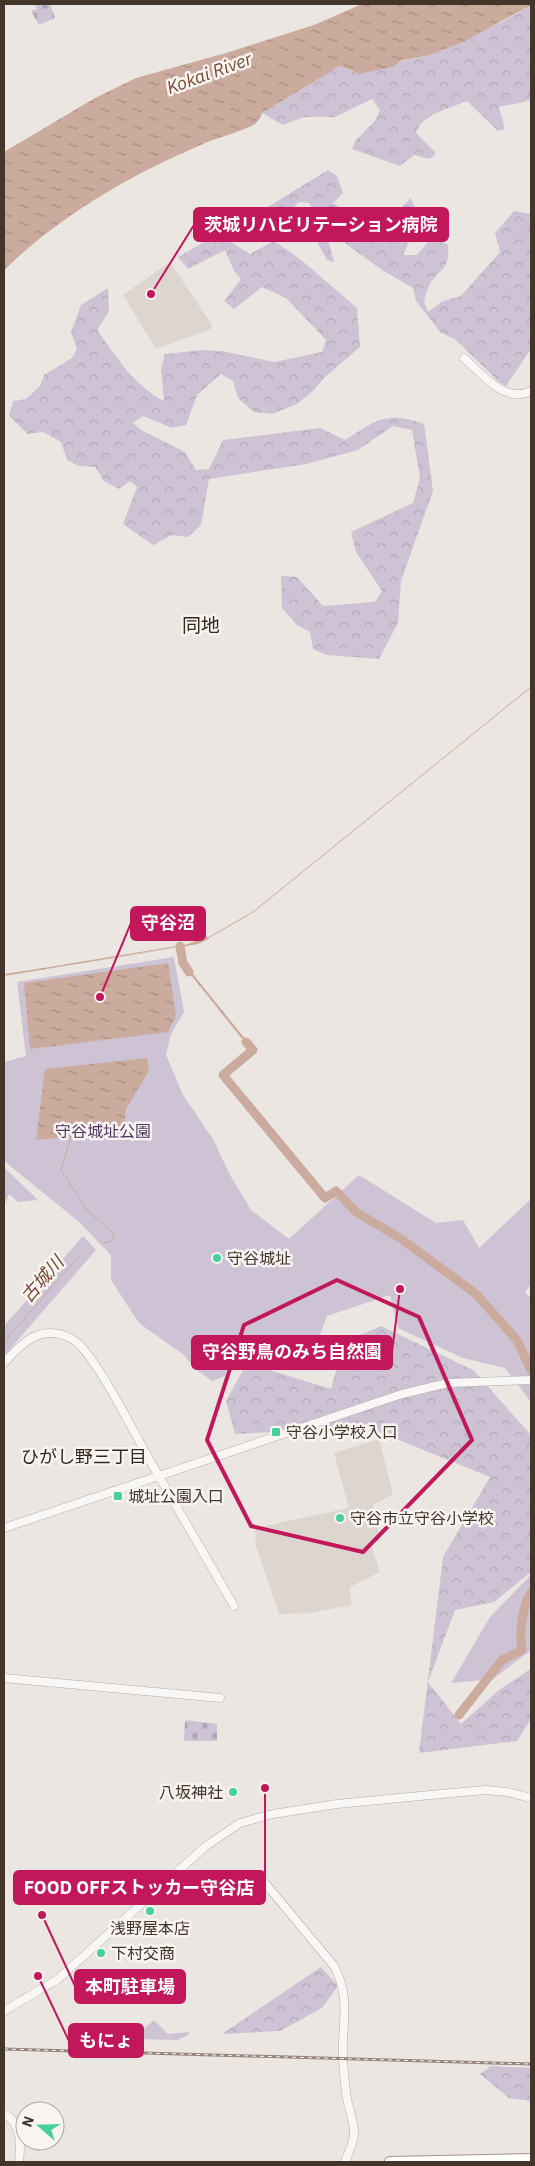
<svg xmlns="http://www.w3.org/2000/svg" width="535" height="2166" font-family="'IBM Plex Sans','Noto Sans JP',sans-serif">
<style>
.built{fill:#ddd5d0}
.forest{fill:url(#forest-crowns)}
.cemetery{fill:url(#cemetery-stones)}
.green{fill:#cdc3d5}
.water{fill:url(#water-ripples)}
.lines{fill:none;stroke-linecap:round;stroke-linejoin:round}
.stream{stroke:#cbab9d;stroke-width:1}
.river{stroke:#cbab9d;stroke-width:9}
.tertiary-casing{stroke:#b5ada7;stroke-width:9}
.trunk-casing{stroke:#a2938a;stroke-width:12}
.tertiary{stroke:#f9f7f5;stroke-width:8}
.trunk{stroke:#fff;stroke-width:10}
.rail-casing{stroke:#95867c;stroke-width:3}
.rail{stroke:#f8f4f2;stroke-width:1;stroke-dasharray:4;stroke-linecap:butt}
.marked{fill:none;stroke:#c2185b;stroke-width:4;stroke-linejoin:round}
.poi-dot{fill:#47d09e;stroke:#f8f4f2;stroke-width:2}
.labels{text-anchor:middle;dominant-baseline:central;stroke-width:5;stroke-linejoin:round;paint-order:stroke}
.park-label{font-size:16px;fill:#4f375f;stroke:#f8f4f2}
.poi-label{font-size:16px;fill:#43352a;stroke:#f8f4f2;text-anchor:start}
.water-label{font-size:18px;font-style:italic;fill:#784a34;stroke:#f8f4f2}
.neighbourhood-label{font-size:18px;fill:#34271c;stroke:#f8f4f2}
.quarter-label{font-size:19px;fill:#34271c;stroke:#f8f4f2}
.leader{fill:none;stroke:#c2185b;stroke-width:2}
.callout-dot{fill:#c2185b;stroke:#f8f4f2;stroke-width:2}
.callout{fill:#c2185b;stroke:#c2185b;stroke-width:2}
.callout-label{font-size:18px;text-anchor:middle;font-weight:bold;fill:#fff}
</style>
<defs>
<pattern id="forest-crowns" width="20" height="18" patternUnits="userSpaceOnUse" patternTransform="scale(1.25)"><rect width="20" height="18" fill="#cdc3d5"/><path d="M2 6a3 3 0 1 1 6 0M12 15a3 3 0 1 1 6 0" fill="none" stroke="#b1a8b7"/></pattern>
<pattern id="cemetery-stones" width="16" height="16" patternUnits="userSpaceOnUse" patternTransform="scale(1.25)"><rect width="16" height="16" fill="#cdc3d5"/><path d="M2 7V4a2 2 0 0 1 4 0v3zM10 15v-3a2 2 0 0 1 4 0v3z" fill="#b1a8b7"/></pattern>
<pattern id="water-ripples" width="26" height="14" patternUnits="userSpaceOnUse" patternTransform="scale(1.25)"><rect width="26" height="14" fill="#cbab9d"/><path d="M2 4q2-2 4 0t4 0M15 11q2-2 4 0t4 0" fill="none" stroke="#a68c80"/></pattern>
</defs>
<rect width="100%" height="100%" fill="#ebe6e2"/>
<!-- built -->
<path class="built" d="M170 262 212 325 211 329 156 349 123 295Z
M379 1439 393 1494 373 1505 380 1540 371 1544 380 1572 350 1587 351 1605 309 1613 279 1614 256 1546 255 1531 260 1527 349 1508 334 1453Z"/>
<!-- forest -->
<path class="forest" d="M531 5V99C522 104 509 104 499 107L505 129 498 131 467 101C450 108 422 114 416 133L436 153 430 159 414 155 400 166 352 149 355 141 375 121 380 110 372 99 335 117H304L283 125 262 113 340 66 355 72 430 55 502 22Z
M328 170 337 176 343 193 333 203 349 213 356 224 366 229 395 214 411 198 414 206 406 232 408 244 403 255H417L433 236 448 245C450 274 439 266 429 286 426 291 425 297 424 302L428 312 443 301 461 296 500 252 495 233 514 211 531 214V349L506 386 499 382 455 339 441 333 416 301 413 288 382 270 335 236 328 240 334 262 327 260 317 242 319 220 309 203 299 202 282 219 274 218 271 210 263 217 258 219V213Z
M218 234 250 254 274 241 300 259 357 308 360 347 324 378 313 391 297 404 272 414 254 412 238 398 233 381 221 374 197 395 186 425 172 428 143 416 133 423 141 430 185 452 196 470 209 469 223 440 320 428 345 440C376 421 385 410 424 424L433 491 401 581 398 623 379 659 327 655 313 649 310 632 297 625 282 608 281 576 297 577 323 606 375 602 382 591 356 552 351 532 413 503 420 478 412 430 393 426 358 450 306 464 209 479 201 525 188 537 172 535 153 545 123 524 137 487 130 481 119 489 104 481 95 467 79 466 67 460 61 442 43 432 28 434 9 416 13 401 26 399 40 386 44 375 72 358 77 349 71 332 81 305 108 288 109 311 97 330C116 356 134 386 164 401L161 369 165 354 203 350 222 351 274 362 322 352 326 340 286 298 262 287 234 309 224 301 241 279 234 271 225 250 188 269 178 257Z
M381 1326 473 1370 531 1435V1572L494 1602 455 1610 428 1682 461 1724 499 1690 531 1669V1719L517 1741 419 1753 443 1557 490 1477 367 1427 235 1434 226 1401 247 1363 331 1389 344 1342Z
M321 1967 338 1986 322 2008 280 2031 222 2034Z
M491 2066 531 2068V2101L509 2098 480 2074Z"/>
<!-- cemetery -->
<path class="cemetery" d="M34 4H50L55 18 39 25 31 11 37 9Z
M185 1720 217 1724V1741H184Z"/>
<!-- green -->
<path class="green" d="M174 957 184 1012 171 1034 166 1055 183 1095 213 1139 230 1175 251 1210 289 1239 359 1175 436 1223 463 1220 479 1248 531 1199V1284L525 1293 531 1298V1402L505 1368 463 1358 398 1328 390 1295 327 1316 312 1355 230 1351 225 1376 212 1381 194 1368 184 1355 143 1326 137 1320 111 1280V1256L108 1252 78 1221 4 1161V1062L26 1056 17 982Z
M4 1167 5 1168 38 1200 18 1202 9 1194 4 1206Z
M83 1236 96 1250 4 1356V1326Z
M531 1575V1650L493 1679 451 1683 490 1617Z
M154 2020 168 2034 188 2032 190 2034 178 2040 132 2039Z"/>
<!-- water -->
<path class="water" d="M362 4H531V5L463 42 430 55 400 61 393 67 357 74 355 72 340 66 262 113C261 116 259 121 256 123 250 129 213 139 203 144 130 175 61 215 4 270V152L95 98 136 78 226 53 314 25Z
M207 936 209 939 198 944 181 947 184 963 254 1050H251L183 965 181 947 4 976V974L181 947Z
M168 963 176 1016 168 1032 30 1049 24 983Z
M147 1058 149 1071 126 1109 123 1131 36 1140 45 1069Z"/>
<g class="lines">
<!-- stream -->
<path class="stream" d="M208 938 253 912 531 687
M64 965 186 945
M71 1136 61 1170 87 1210 114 1234 112 1241 104 1243
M4 1342 79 1256"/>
<!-- river -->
<path class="river" d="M180 946 183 963 189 972
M246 1042 253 1050 223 1075 325 1198 336 1191 356 1212 400 1238 476 1294 517 1340 531 1370
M459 1715 502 1660 522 1650C519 1635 522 1605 531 1593"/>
<defs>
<path id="tertiary" d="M464 358C482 374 505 404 531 391
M4 1363C22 1342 42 1323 72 1339 94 1351 134 1433 149 1459 177 1508 206 1557 234 1606
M4 1528 402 1394 448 1383 531 1380
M4 1678 220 1698
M265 1883 334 1966C352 2000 341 2024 343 2060 344 2073 345 2086 347 2099 349 2110 354 2121 354 2133 354 2143 348 2153 345 2162
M4 2011 58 1979 206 1846 240 1823 273 1814 337 1804 451 1793 486 1790 507 1792 531 1798
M4 2114C22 2122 21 2145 19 2162"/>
<path id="trunk" d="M390 2162 531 2159"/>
</defs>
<!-- tertiary casing -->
<use href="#tertiary" class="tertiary-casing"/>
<!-- trunk casing -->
<use href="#trunk" class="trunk-casing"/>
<!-- tertiary -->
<use href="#tertiary" class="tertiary"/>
<!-- trunk -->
<use href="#trunk" class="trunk"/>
<defs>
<path id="rail" d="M4 2049 531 2064"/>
</defs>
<!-- rail casing -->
<use href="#rail" class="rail-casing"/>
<!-- rail -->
<use href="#rail" class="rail"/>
</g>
<!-- marked area -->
<path class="marked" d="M337 1280 419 1317 472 1440 363 1552 251 1526 207 1440 244 1325Z"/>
<!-- markers -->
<g class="poi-dot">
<circle cx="217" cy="1258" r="5"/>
<rect x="271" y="1427" width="10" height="10" rx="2.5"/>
<rect x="113" y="1491" width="10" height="10" rx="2.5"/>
<circle cx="340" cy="1518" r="5"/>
<circle cx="233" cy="1792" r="5"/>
<circle cx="150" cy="1911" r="5"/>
<circle cx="101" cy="1953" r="5"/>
</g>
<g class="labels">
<!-- park labels -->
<g class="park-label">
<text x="103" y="1131">守谷城址公園</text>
</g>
<!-- poi labels -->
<g class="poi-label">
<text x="227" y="1258">守谷城址</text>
<text x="286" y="1432">守谷小学校入口</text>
<text x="128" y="1496">城址公園入口</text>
<text x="350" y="1518">守谷市立守谷小学校</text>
<text x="223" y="1792" text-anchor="end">八坂神社</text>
<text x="150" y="1928" text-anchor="middle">浅野屋本店</text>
<text x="111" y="1953">下村交商</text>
</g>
<!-- water labels -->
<g class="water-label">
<text transform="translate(209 73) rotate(-20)">Kokai River</text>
<text transform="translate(42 1279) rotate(-49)">古城川</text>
</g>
<!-- neighbourhood labels -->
<g class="neighbourhood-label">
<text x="84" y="1456">ひがし野三丁目</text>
</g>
<!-- quarter labels -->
<g class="quarter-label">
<text x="201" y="625">同地</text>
</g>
</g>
<!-- callouts -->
<path class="leader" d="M151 294L194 225M100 997L131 923M400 1289L392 1352M265 1788L265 1888M42 1915L75 1986M38 1976L69 2041"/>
<g class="callout-dot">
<circle cx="151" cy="294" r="5"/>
<circle cx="100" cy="997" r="5"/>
<circle cx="400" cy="1289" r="5"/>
<circle cx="265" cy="1788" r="5"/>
<circle cx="42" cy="1915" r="5"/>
<circle cx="38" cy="1976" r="5"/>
</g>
<g class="callout">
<rect x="194" y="208" width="254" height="33" rx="5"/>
<rect x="131" y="907" width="74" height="33" rx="5"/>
<rect x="192" y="1336" width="200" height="33" rx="5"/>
<rect x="14" y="1871" width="251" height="33" rx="5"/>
<rect x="75" y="1970" width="110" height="33" rx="5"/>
<rect x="69" y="2024" width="74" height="33" rx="5"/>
</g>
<g class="callout-label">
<text x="321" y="231">茨城リハビリテーション病院</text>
<text x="168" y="929">守谷沼</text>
<text x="292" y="1358">守谷野鳥のみち自然園</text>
<text x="139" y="1894">FOOD OFFストッカー守谷店</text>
<text x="130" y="1993">本町駐車場</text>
<text x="106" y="2047">もにょ</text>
</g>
<!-- border -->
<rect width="535" height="2166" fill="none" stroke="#43352a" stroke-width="10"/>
<!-- north arrow -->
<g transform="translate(40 2126) rotate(290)"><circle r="24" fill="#f8f4f2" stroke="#b0a8a2"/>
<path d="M0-4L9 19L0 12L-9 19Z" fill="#47d09e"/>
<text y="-8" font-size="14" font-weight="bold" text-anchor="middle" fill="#43352a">N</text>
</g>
</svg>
